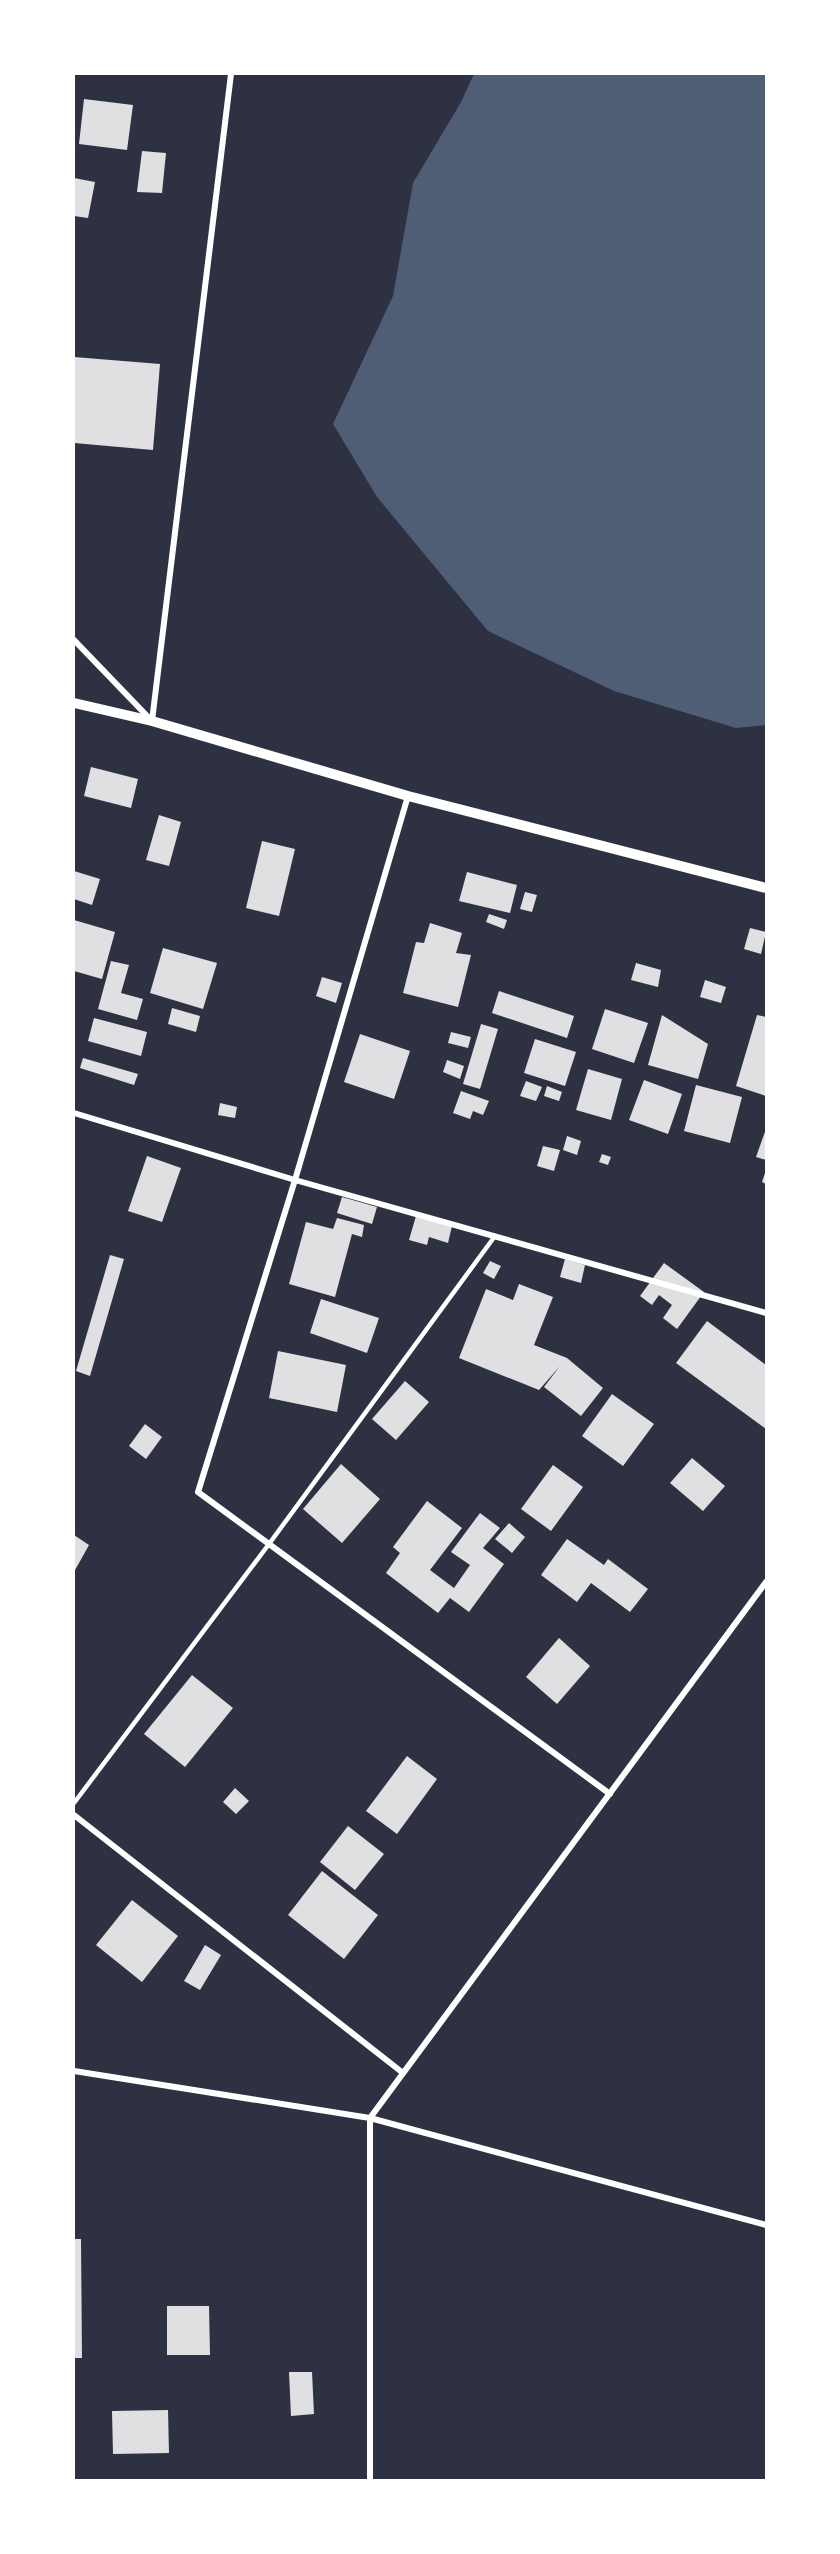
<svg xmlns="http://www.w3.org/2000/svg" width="840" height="2554" font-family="Raleway,sans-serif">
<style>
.water{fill:#4f5d75}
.building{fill:#e0e0e3}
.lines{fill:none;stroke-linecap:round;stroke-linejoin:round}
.service{stroke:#fff;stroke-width:4.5}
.minor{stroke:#fff;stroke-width:6}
.tertiary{stroke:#fff;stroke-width:10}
</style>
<rect width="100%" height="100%" fill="#2d3142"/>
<!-- water -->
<path class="water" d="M474 74H766V725L736 728 614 691 488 631 377 497 333 424 393 296 413 183 461 102Z"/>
<!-- building -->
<path class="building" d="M84 99 133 105 127 150 79 144Z
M142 151 166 153 162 193 137 192Z
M74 178 95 182 88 218 74 216Z
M74 357 160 364 153 450 74 443Z
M91 767 138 779 131 808 84 796Z
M159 815 181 822 169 866 146 860Z
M262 841 295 849 279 916 246 908Z
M74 871 100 879 92 905 74 899Z
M467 872 517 885 510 913 459 901Z
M525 892 537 895 532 912 520 909Z
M489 914 507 920 504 929 486 922Z
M74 920 115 932 102 979 74 971Z
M430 923 462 933 456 953 471 955 458 1007 403 993 416 942 424 943Z
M750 928 766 932 761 954 744 949Z
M163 948 217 963 203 1009 150 993Z
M111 961 129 965 121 993 143 999 137 1020 98 1009Z
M636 963 661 970 658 987 631 980Z
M322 977 342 983 336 1003 316 996Z
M705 980 726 987 721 1003 700 997Z
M499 991 574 1016 567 1038 492 1013Z
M172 1008 200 1016 196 1032 168 1024Z
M605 1009 648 1023 634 1063 592 1049Z
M662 1015 708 1044 698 1079 648 1065Z
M757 1015 766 1017V1096L736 1086Z
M94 1018 147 1032 141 1056 88 1041Z
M481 1024 498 1029 480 1089 463 1084Z
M451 1032 471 1037 468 1048 448 1043Z
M360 1034 410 1051 394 1099 344 1082Z
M535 1039 576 1052 565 1086 524 1073Z
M83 1058 138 1074 134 1085 80 1068Z
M447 1060 464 1066 460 1079 443 1072Z
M588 1069 622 1079 611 1120 576 1110Z
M644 1080 682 1094 668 1134 629 1120Z
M526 1081 542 1087 536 1101 520 1096Z
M696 1085 742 1097 730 1143 684 1131Z
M547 1086 562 1092 559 1101 544 1096Z
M461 1091 489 1101 483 1115 473 1111 470 1119 453 1113Z
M220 1103 237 1107 235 1118 218 1115Z
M766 1129V1160L756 1157Z
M567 1136 581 1141 577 1155 563 1150Z
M543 1146 560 1150 554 1171 537 1166Z
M602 1154 611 1157 608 1165 599 1162Z
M147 1156 181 1168 162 1222 128 1211Z
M766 1170V1184L762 1182Z
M342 1197 377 1207 372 1224 337 1213Z
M416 1216 452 1226 448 1243 429 1237 427 1245 409 1240Z
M337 1218 364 1225 362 1237 352 1234 335 1297 289 1284 306 1222 333 1229Z
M110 1255 124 1259 90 1376 76 1371Z
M565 1259 585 1265 581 1283 560 1277Z
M490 1261 501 1266 494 1279 483 1273Z
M664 1263 704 1292 677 1329 663 1318 672 1305 659 1295 652 1305 640 1296Z
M519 1284 553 1297 534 1345 567 1358 603 1388 581 1416 544 1387 560 1366 539 1390 459 1358 486 1289 513 1300Z
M321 1299 379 1318 367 1353 310 1333Z
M707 1321 766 1365V1429L676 1363Z
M278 1351 346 1365 337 1412 269 1398Z
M405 1381 429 1402 396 1440 372 1419Z
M612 1394 654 1424 623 1466 582 1436Z
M145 1424 162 1437 146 1459 129 1446Z
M692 1458 725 1486 703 1511 670 1483Z
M341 1464 380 1499 342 1543 303 1509Z
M553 1465 583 1487 551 1531 521 1509Z
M427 1501 462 1528 430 1570 454 1588 470 1565 451 1552 480 1513 500 1528 483 1548 504 1564 469 1612 450 1598 438 1613 386 1573 400 1553 393 1547Z
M509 1523 525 1537 512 1553 495 1539Z
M74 1535 89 1545 74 1572Z
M567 1539 604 1565 608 1559 648 1589 630 1612 591 1583 577 1602 541 1575Z
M559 1638 590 1666 557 1704 526 1677Z
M192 1675 233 1708 185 1767 144 1734Z
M407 1756 437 1779 397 1834 366 1811Z
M235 1788 249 1801 236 1814 223 1802Z
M348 1826 384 1854 355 1890 320 1862Z
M322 1871 378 1915 344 1959 288 1915Z
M132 1900 178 1936 142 1982 96 1945Z
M205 1945 221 1955 200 1990 184 1981Z
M74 2239H81L82 2358H74Z
M167 2306H209L210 2355H167Z
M289 2372H312L314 2414 291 2416Z
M168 2410 169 2453 113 2454 112 2411Z"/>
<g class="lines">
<!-- service -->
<path class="service" d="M74 1803 269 1544 495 1236"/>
<!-- minor -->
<path class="minor" d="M74 640 150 719
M152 721 231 74
M408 796 295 1180 198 1492 610 1794
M74 1113 295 1180 766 1313
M74 1815 403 2073
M74 2071 370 2118 766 2225
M370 2480V2118L766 1582"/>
<!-- tertiary -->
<path class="tertiary" d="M74 703 152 721 408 796 766 888"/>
</g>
<!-- border -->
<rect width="840" height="2554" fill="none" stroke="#ffffff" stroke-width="150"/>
</svg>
